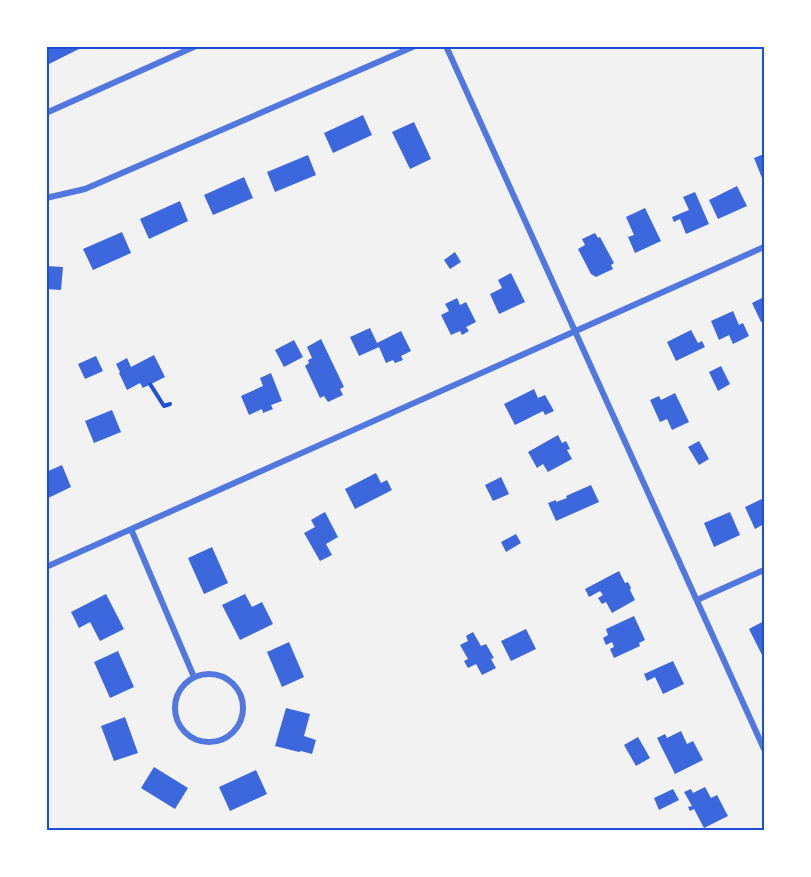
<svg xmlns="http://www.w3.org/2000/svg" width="811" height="877" font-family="'Open Sans',sans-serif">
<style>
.building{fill:#3d67dc}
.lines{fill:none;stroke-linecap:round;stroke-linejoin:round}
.path{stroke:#1d4ed8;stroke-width:4}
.minor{stroke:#5277de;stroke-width:6}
.neatline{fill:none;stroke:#1d4ed8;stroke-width:2}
</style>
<rect width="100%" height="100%" fill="#f2f2f2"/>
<!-- building -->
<path class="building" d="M46 46H85L47 65Z
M363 115 372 135 333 153 324 133Z
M414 122 431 159 410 169 392 132Z
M764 154V183L754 158Z
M308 155 316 175 275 192 267 172Z
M244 177 253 198 213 215 204 195Z
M737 186 747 206 718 219 709 200Z
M695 192 709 224 686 234 680 219 674 222 672 217 689 210 683 197Z
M180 201 188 221 149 239 140 219Z
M645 208 661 241 635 253 628 237 634 235 626 217Z
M122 232 131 253 93 270 83 249Z
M595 233 598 238 600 237 614 263 611 265 613 269 596 277 591 274 578 249 585 245 582 239Z
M455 252 461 262 450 269 444 260Z
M46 266 63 267 61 290 46 289Z
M511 273 525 302 499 314 490 294 502 288 498 280Z
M764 297V321L761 322 752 303Z
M457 298 460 305 466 302 476 322 466 327 469 331 462 335 460 331 451 335 441 315 449 311 445 304Z
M733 311 739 325 743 323 749 336 733 344 729 335 719 340 711 321Z
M370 328 377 343 401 331 411 351 401 356 403 360 395 363 393 360 386 363 379 347 359 356 350 337Z
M691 330 698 343 702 341 705 347 676 361 667 342Z
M321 339 344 387 340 389 343 395 328 402 324 396 320 398 305 366 309 363 308 360 312 358 307 347Z
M294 340 303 357 284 367 275 350Z
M154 355 165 377 143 388 140 383 127 390 119 373 120 372 116 364 127 358 131 367Z
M96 356 103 371 85 379 78 364Z
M721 366 730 384 718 391 709 372Z
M271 373 282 401 271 405 273 409 263 413 262 409 249 415 241 396 263 386 260 378Z
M534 389 538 398 545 395 554 411 545 415 543 411 515 425 504 404Z
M675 393 689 422 672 430 667 419 660 422 650 400 659 396 661 400Z
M112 410 121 432 94 443 85 421Z
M558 435 562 443 566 441 570 449 567 450 572 459 548 472 543 464 537 468 528 452Z
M699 441 709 459 699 465 688 447Z
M62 465 71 487 46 499V472Z
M376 473 381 483 387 480 392 490 355 509 345 489Z
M501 477 509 494 493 501 485 485Z
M591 485 599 502 556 521 548 503 556 500V502L567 498 566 496Z
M764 498V524L755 529 745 507Z
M325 512 338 537 326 544 332 555 320 561 304 533 315 527 311 520Z
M730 512 740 535 714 547 704 523Z
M516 534 521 543 506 552 501 542Z
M212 547 228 583 204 594 188 558Z
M619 571 625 583 628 582 631 588 630 590 635 600 612 613 606 602 602 604 598 598 603 595 600 591 589 597 585 589Z
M106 594 124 629 100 641 90 622 79 628 71 612Z
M245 594 252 607 262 602 273 624 240 640 222 605Z
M634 616 645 640 639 643 640 646 614 658 610 649 614 647 612 642 606 645 603 638 608 635 606 629Z
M764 621V656L763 657 749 629Z
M526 629 536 649 511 661 501 641Z
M473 632 481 646 486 644 494 658 491 659 496 668 482 675 476 664 468 668 464 661 468 659 460 645 468 641 466 636Z
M289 642 304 677 282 687 267 652Z
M118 651 134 687 110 698 94 662Z
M673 661 684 684 663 694 655 677 647 681 644 674Z
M286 708 310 714 304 736 316 740 312 754 301 751 299 752 275 746Z
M125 717 138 753 114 761 101 726Z
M681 731 687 744 693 741 703 760 675 774 657 738 665 734 667 738Z
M638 737 650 758 636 766 624 745Z
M154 767 188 788 175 809 141 788Z
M256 770 267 794 230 811 219 787Z
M705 787 711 798 717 795 728 816 704 828 694 809 690 811 688 807 692 806 684 792 691 789 693 793Z
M673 789 679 800 659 810 654 798Z"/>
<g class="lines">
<!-- path -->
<path class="path" d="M150 384 164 406 170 404"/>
<!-- minor -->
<path class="minor" d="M446 46 764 749
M46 113 196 46
M46 198 85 189 415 46
M131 529 194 677
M46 567 764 247
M697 600 764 570
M175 708a34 34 0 1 1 68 0a34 34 0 1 1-68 0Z"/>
</g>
<!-- border -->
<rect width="811" height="877" fill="none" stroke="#ffffff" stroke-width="96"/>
<rect x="48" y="48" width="715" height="781" class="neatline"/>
</svg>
